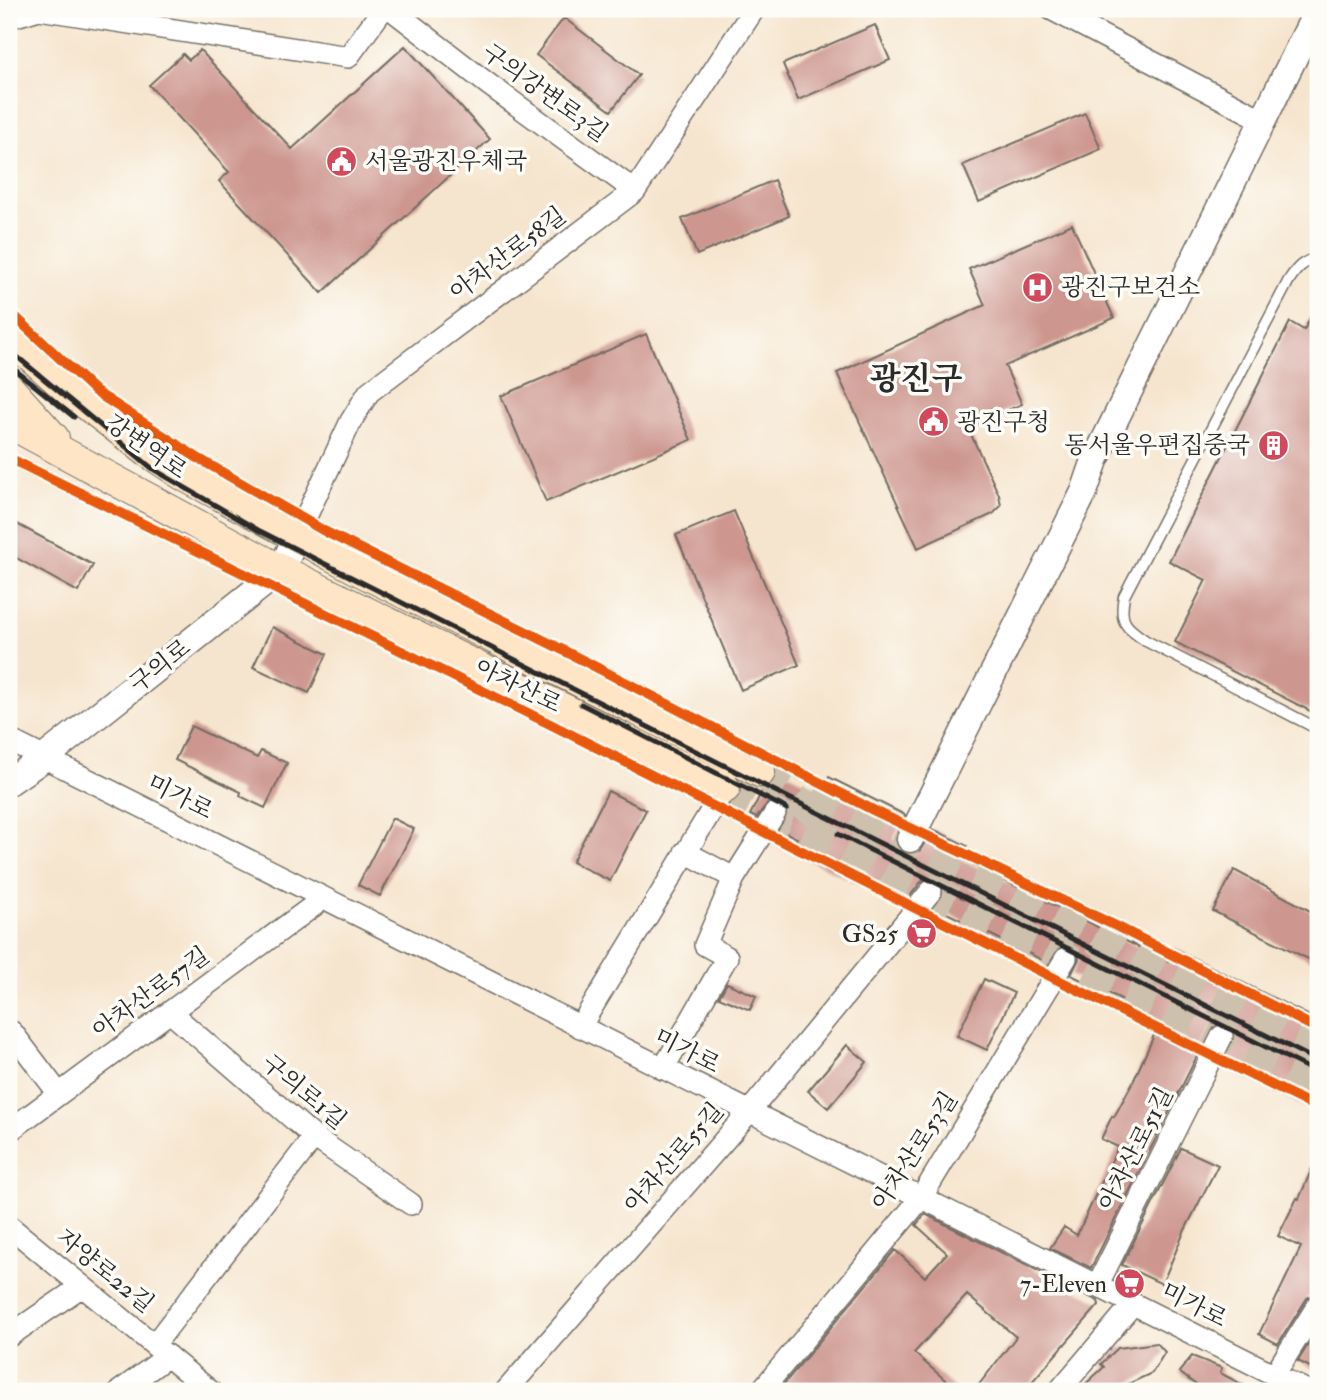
<svg xmlns="http://www.w3.org/2000/svg" width="1327" height="1400" font-family="'IM FELL Double Pica','Noto Serif KR',serif">
<style>
.building{fill:#cd978f}
.lines{fill:none;stroke-linecap:round;stroke-linejoin:round}
.secondary-tunnel{stroke:#cdc0ad;stroke-width:30;stroke-dasharray:30 15;stroke-linecap:butt}
.service-casing{stroke:#726c64;stroke-width:13}
.minor-casing{stroke:#726c64;stroke-width:24}
.tertiary-casing{stroke:#726c64;stroke-width:29}
.secondary-casing{stroke:#726c64;stroke-width:32}
.path{stroke:#726c64;stroke-width:3.5;stroke-dasharray:2 5;stroke-linecap:butt}
.service{stroke:#fff;stroke-width:10}
.minor{stroke:#fff;stroke-width:21}
.tertiary{stroke:#fff;stroke-width:26}
.secondary{stroke:#fee5c5;stroke-width:30}
.rail{stroke:#2b2b2b;stroke-width:5}
.cycleway-casing{stroke:#fdfcf7;stroke-width:15}
.cycleway{stroke:#e8590c;stroke-width:10}
.labels{text-anchor:middle;dominant-baseline:central;stroke-width:7;stroke-linejoin:round;paint-order:stroke}
.street-label{font-size:24px;fill:#2b2b2b;stroke:#fdfcf7}
.poi-label{font-size:24px;fill:#2b2b2b;stroke:#fdfcf7;text-anchor:start}
.district-label{font-size:32px;font-weight:bold;fill:#2b2b2b;stroke:#fdfcf7}
</style>
<rect width="100%" height="100%" fill="#fdfcf7"/>
<filter id="ink" filterUnits="userSpaceOnUse"><feTurbulence type="fractalNoise" baseFrequency=".0143" numOctaves="2"/><feDisplacementMap in="SourceGraphic" scale="14" xChannelSelector="R" yChannelSelector="G"/><feConvolveMatrix kernelMatrix="1 2 1 2 8 2 1 2 1" color-interpolation-filters="sRGB"/></filter>
<filter id="wash" filterUnits="userSpaceOnUse"><feTurbulence type="fractalNoise" baseFrequency=".00686" numOctaves="4" result="noise"/><feDisplacementMap in="SourceGraphic" scale="28" xChannelSelector="R" yChannelSelector="G"/><feGaussianBlur stdDeviation="1.57" result="paint"/><feColorMatrix in="noise" values="0 0 0 0 0 0 0 0 0 0 0 0 0 0 0 0 0 1.4 0 .05"/><feComposite in="paint" operator="in"/></filter>
<g filter="url(#wash)">
<rect width="100%" height="100%" fill="#f6e5ce"/>
<g id="blocks">
<!-- building -->
<path class="building" d="M564 18 639 75 611 111 536 55Z
M875 25 890 60 798 100 783 64Z
M405 46 490 139 322 293 219 181 229 172 149 85 183 54 189 60 200 50 292 149Z
M1085 113 1101 149 979 202 963 165Z
M774 180 789 216 697 255 682 219Z
M1072 224 1114 318 1005 366 1022 404 968 428 999 495 1001 506 993 514 918 548 837 373 985 305 969 269Z
M1318 302V715L1175 642 1206 580 1169 561 1290 322 1304 330Z
M646 334 691 440 546 502 501 396Z
M734 511 799 665 741 690 676 535Z
M17 524 93 565 78 592 9 554V540Z
M272 627 327 654 309 693 253 667Z
M191 726 257 758 261 751 287 763 265 808 240 796 241 792 175 760Z
M776 767 822 790 829 777 905 815 894 839 897 847 904 853 912 855 919 852 933 829 967 846 961 859 1168 962 1174 948 1318 1020V1114L1222 1066 1235 1035 1233 1028 1227 1024 1215 1025 1210 1030 1091 1268 1050 1248 1064 1227 1077 1235 1118 1147 1101 1139 1112 1116 1114 1117 1133 1082 1155 1033 1137 1024 1144 1010 1071 975 1079 959 1077 951 1072 946 1066 945 1059 947 1048 963 937 908 931 920 926 918 944 894 943 886 934 878 927 879 921 882 902 906 791 851 797 838 780 830 788 814 783 802 776 800 770 801 756 818 750 815 763 789 770 786 775 780Z
M608 791 646 810 610 881 572 862Z
M392 818 414 829 380 896 358 885Z
M1234 870 1318 915V964L1213 911Z
M984 979 1014 993 987 1050 957 1036Z
M727 983 756 996 750 1010 719 997Z
M847 1045 867 1062 828 1108 808 1091Z
M1181 1148 1218 1165 1184 1232 1162 1284 1122 1265Z
M1318 1154V1292L1307 1298 1278 1344 1259 1334 1301 1247 1278 1236 1297 1198 1299 1199Z
M925 1214 1098 1301 1099 1305 1024 1391H974L1016 1337 967 1295 914 1353 958 1391H778L895 1250 925 1277 947 1253 916 1225Z
M1318 1329V1371L1298 1361Z
M1157 1343 1165 1352 1152 1373 1113 1391H1078L1104 1367 1101 1364 1118 1348Z
M1192 1356 1222 1368 1220 1373 1255 1391H1204L1179 1372Z"/>
</g>
</g>
<g filter="url(#ink)">
<use href="#blocks" fill-opacity="0" stroke="#726c64" stroke-width="2"/>
<g class="lines">
<!-- secondary-tunnel -->
<path class="secondary-tunnel" d="M760 772 829 824
M725 788 1318 1084
M812 797 1318 1051"/>
<defs>
<path id="service" d="M1318 258C1303 261 1297 268 1289 280L1124 596C1119 622 1125 627 1146 641L1318 729"/>
<path id="minor" d="M391 9 488 84 635 191
M1051 9 1263 120
M9 18 39 9 348 57 383 9
M296 538 351 421 369 392 635 191 754 9
M9 740 1307 1391
M685 852 734 878
M170 1012 314 1137 411 1204
M580 1027 725 788
M9 1035 12 1032 59 1094
M663 1069 727 957 705 945 734 878 775 813
M9 1131 324 898
M9 1226 210 1391
M1097 1286 1222 1036
M9 1336 82 1286
M154 1345 314 1137
M1274 1375 1318 1305
M120 1391 168 1356
M506 1391 749 1112 931 891
M761 1391 921 1198 1066 958
M1059 1391 1133 1304"/>
<path id="tertiary" d="M9 782 44 758 281 570 296 538
M910 839 1084 492 1095 460 1318 9"/>
<path id="secondary" d="M9 337 74 395 149 453 184 476 360 571 760 772
M9 388 54 438
M9 423 281 570 725 788"/>
</defs>
<!-- service casing -->
<use href="#service" class="service-casing"/>
<!-- minor casing -->
<use href="#minor" class="minor-casing"/>
<!-- tertiary casing -->
<use href="#tertiary" class="tertiary-casing"/>
<!-- secondary casing -->
<use href="#secondary" class="secondary-casing"/>
<!-- path -->
<path class="path" d="M784 764 895 821
M934 840 1116 926 1318 1029"/>
<!-- service -->
<use href="#service" class="service"/>
<!-- minor -->
<use href="#minor" class="minor"/>
<!-- tertiary -->
<use href="#tertiary" class="tertiary"/>
<!-- secondary -->
<use href="#secondary" class="secondary"/>
<!-- rail -->
<path class="rail" d="M9 350 153 469 258 530 783 795 1318 1061
M9 365 74 417
M581 704 787 809
M838 834 1318 1073"/>
<defs>
<path id="cycleway" d="M9 311 96 392 196 457 326 532 557 647 875 811 1116 926 1318 1029
M9 458 552 725 1054 978 1318 1108"/>
</defs>
<!-- cycleway casing -->
<use href="#cycleway" class="cycleway-casing"/>
<!-- cycleway -->
<use href="#cycleway" class="cycleway"/>
</g>
</g>
<!-- icons -->
<defs>
<symbol id="civic-disc" viewBox="-11 -11 22 22"><circle r="9.5" fill="#d1495b" stroke="#fdfcf7"/><path d="M-.6-6.5H3V-4.5H.6V-3L4-1V1h2V6H-6V1h2V-1L-.6-3ZM-1.2 2.5V6h2.4V2.5Z" fill="#fff"/></symbol>
<symbol id="hospital-disc" viewBox="-11 -11 22 22"><circle r="9.5" fill="#d1495b" stroke="#fdfcf7"/><path d="M-5-5h3v3.5h4V-5h3V5h-3V1.5h-4V5h-3Z" fill="#fff"/></symbol>
<symbol id="building-disc" viewBox="-11 -11 22 22"><circle r="9.5" fill="#d1495b" stroke="#fdfcf7"/><path d="M-4-6H4V6H1V3H-1V6H-4ZM-2.5-4.3h1.7v1.8h-1.7ZM.8-4.3h1.7v1.8H.8ZM-2.5-1h1.7V.8h-1.7ZM.8-1h1.7V.8H.8Z" fill="#fff"/></symbol>
<symbol id="supermarket-disc" viewBox="-11 -11 22 22"><circle r="9.5" fill="#d1495b" stroke="#fdfcf7"/><path d="M-6-5.5h2.5l.6 2H6L4.5 2H-2.5L-4.4-4H-6ZM-1.5 3.2a1.3 1.3 0 1 0 .1 0ZM3 3.2a1.3 1.3 0 1 0 .1 0Z" fill="#fff"/></symbol>
</defs>
<g fill-rule="evenodd">
<use href="#civic-disc" x="324" y="144" width="35" height="35"/>
<use href="#hospital-disc" x="1020" y="270" width="35" height="35"/>
<use href="#civic-disc" x="916" y="404" width="35" height="35"/>
<use href="#building-disc" x="1256" y="428" width="35" height="35"/>
<use href="#supermarket-disc" x="904" y="916" width="35" height="35"/>
<use href="#supermarket-disc" x="1112" y="1266" width="35" height="35"/>
</g>
<g class="labels">
<!-- street labels -->
<g class="street-label">
<text transform="translate(545 93) rotate(36)">구의강변로3길</text>
<text transform="translate(508 254) rotate(-37)">아차산로58길</text>
<text transform="translate(146 447) rotate(35)">강변역로</text>
<text transform="translate(160 666) rotate(-38)">구의로</text>
<text transform="translate(518 686) rotate(26)">아차산로</text>
<text transform="translate(180 797) rotate(27)">미가로</text>
<text transform="translate(151 993) rotate(-36)">아차산로57길</text>
<text transform="translate(687 1051) rotate(27)">미가로</text>
<text transform="translate(304 1092) rotate(40)">구의로1길</text>
<text transform="translate(1136 1149) rotate(-63)">아차산로51길</text>
<text transform="translate(915 1151) rotate(-57)">아차산로53길</text>
<text transform="translate(674 1158) rotate(-49)">아차산로55길</text>
<text transform="translate(105 1271) rotate(39)">자양로22길</text>
<text transform="translate(1194 1305) rotate(27)">미가로</text>
</g>
<!-- poi labels -->
<g class="poi-label">
<text x="365" y="161">서울광진우체국</text>
<text x="1061" y="287">광진구보건소</text>
<text x="957" y="422">광진구청</text>
<text x="1250" y="445" text-anchor="end">동서울우편집중국</text>
<text x="898" y="934" text-anchor="end">GS25</text>
<text x="1107" y="1284" text-anchor="end">7-Eleven</text>
</g>
<!-- district labels -->
<g class="district-label">
<text x="916" y="379">광진구</text>
</g>
</g>
<!-- margin -->
<rect width="1327" height="1400" fill="none" stroke="#fdfcf7" stroke-width="35"/>
</svg>
